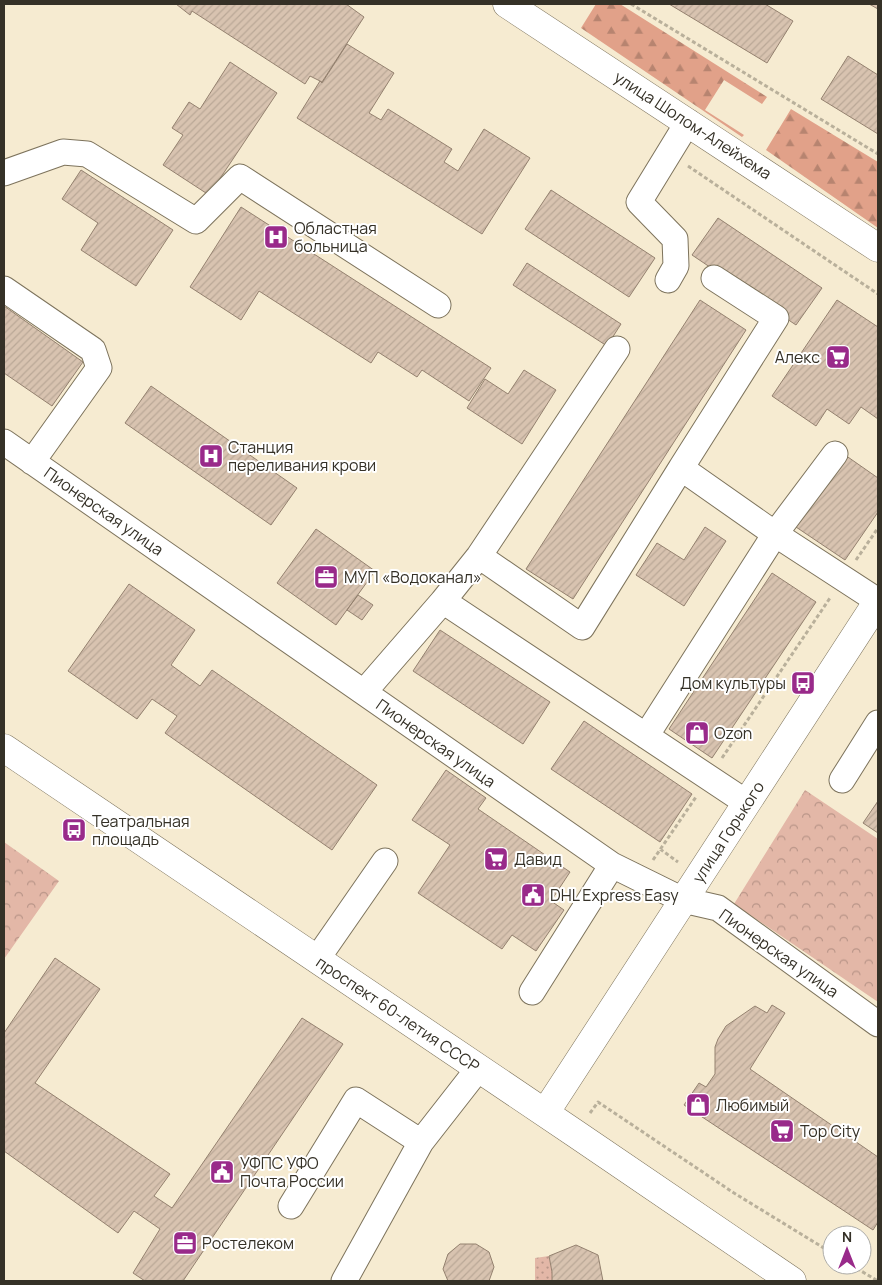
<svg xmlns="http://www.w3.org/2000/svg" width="882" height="1285" font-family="Manrope,sans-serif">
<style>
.grass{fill:url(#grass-dots)}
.forest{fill:url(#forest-firs)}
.park{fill:url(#park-crowns)}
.building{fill:url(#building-hatch);stroke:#94816f}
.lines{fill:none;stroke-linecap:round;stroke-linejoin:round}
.minor-casing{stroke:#7d735c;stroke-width:27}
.major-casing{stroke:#7d735c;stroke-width:29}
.path{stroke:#b9b09b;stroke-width:3;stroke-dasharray:4 2.5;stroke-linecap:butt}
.minor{stroke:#fff;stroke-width:25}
.major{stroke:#fff;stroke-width:28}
.labels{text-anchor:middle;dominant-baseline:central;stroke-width:4;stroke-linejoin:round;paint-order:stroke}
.street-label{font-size:16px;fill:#353127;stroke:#fff}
.poi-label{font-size:16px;fill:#353127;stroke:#fff;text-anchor:start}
</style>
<defs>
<pattern id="grass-dots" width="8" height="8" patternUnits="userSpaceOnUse" patternTransform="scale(1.25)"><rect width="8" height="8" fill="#e3b7a7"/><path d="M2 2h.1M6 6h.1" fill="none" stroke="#b99588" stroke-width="1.8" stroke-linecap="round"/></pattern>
<pattern id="forest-firs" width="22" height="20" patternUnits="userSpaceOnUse" patternTransform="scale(1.25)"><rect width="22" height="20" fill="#e1a189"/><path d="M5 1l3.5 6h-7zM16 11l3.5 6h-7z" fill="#b78470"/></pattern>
<pattern id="park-crowns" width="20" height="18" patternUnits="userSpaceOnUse" patternTransform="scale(1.25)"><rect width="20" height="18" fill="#e3b7a7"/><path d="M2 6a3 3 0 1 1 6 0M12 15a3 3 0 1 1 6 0" fill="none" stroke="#b99588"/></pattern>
<pattern id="building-hatch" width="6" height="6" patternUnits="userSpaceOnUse" patternTransform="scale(1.25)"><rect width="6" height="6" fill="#d8c3b0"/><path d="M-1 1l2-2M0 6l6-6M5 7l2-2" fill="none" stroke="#baa897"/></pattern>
</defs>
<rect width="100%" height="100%" fill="#f6ebd1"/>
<!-- grass -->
<path class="grass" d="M549 1256 552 1272V1281H535V1258Z"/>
<!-- forest -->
<path class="forest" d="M596 4H620L767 97 762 104 724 80 705 110 744 135 742 137 581 28Z
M791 109 878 162V228L766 150Z"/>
<!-- park -->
<path class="park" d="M805 790 878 839V1002L734 904Z
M4 842 59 881 4 959Z"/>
<!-- building -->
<path class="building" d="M176 4H346L364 17 322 82 310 76 305 84 192 11 190 15Z
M669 4H765L793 21 767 63Z
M869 4H878V9Z
M347 44 394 73 369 113 381 120 388 109 452 149 444 162 458 171 484 129 530 158 482 234 297 118 320 81 322 83Z
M848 56 878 75V134L821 99Z
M230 62 277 93 209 195 163 165 183 135 172 128 189 102 200 109Z
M81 170 173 230 136 286 81 250 98 223 62 199Z
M551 190 655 258 629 297 525 229Z
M241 207 491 368 469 401 422 370 417 377 378 352 371 363 259 291 241 320 190 287Z
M718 218 822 288 796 325 692 255Z
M527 263 621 324 607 346 513 285Z
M700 300 746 330 573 599 526 569Z
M837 300 878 327V419L861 407 849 424 827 409 816 426 772 396Z
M4 306 83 362 52 406 4 373Z
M524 370 556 390 522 444 467 408 485 379 508 394Z
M151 386 297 488 271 525 125 423Z
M845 455 878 478V512L845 560 796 527Z
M705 527 726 541 684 606 636 575 657 543 684 560Z
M316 529 375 571 336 625 277 583Z
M772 573 816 602 712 758 669 729Z
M129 584 195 630 171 665 200 686 212 670 377 785 332 850 165 733 177 716 152 699 137 719 68 671Z
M358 595 373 605 362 620 347 610Z
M440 630 550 702 523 744 413 671Z
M584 721 692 794 660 842 551 769Z
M446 770 486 798 478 809 570 872 551 901 564 910 536 951 512 935 502 949 418 893 450 845 412 820Z
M878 801V833L863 823Z
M55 958 100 989 35 1083 170 1174 154 1196 172 1208 302 1018 343 1044 183 1281H145L133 1273 160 1229 134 1211 118 1233 4 1151V1033Z
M772 1005 785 1013 750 1069 878 1157V1222L873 1230 684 1105 699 1083 706 1087 715 1074V1047L718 1039 726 1026 755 1006 767 1013Z
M460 1244H476L489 1252 494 1267 489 1281H448L443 1269 448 1254Z
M576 1245 598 1255 603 1281H552V1272L549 1256Z"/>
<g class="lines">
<defs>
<path id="minor" d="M4 173 63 152 87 154 196 221 240 177 438 305
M714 278 776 318 681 468 775 534 835 454
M668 280 676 266 675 239 639 202 688 122
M4 289 93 350 99 368 32 462
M4 442 612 865 683 900 718 908 878 1024
M479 556 582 627 681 468
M443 601 479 556 617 349
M364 692 443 601 747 803
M646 736 775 534 878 601
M842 780 878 723
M317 959 385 861
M532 992 612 865
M291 1206 356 1100 421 1142
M344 1281 421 1142 478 1069"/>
<path id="major" d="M507 4 878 248
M4 748 576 1134 792 1281
M545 1113 878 601"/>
</defs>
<!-- minor casing -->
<use href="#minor" class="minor-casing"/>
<!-- major casing -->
<use href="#major" class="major-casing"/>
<!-- path -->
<path class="path" d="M631 4 878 154
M688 166 878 294
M856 560 878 528
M722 758 830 598
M660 849 678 862
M653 860 696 797
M590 1113 598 1102 734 1193 832 1253
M851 1265 878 1281"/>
<!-- minor -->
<use href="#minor" class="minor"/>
<!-- major -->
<use href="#major" class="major"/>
</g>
<!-- icons -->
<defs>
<symbol id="hospital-square" viewBox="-11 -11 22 22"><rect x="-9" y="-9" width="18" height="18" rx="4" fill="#992a8a" stroke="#fff"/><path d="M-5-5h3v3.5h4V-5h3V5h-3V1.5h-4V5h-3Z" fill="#fff"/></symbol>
<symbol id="supermarket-square" viewBox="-11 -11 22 22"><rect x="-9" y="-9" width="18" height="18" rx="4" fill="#992a8a" stroke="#fff"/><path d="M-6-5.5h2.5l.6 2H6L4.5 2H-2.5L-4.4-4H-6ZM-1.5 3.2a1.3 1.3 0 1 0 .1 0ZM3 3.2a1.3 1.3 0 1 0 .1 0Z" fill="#fff"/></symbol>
<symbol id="office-square" viewBox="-11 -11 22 22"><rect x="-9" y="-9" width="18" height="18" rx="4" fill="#992a8a" stroke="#fff"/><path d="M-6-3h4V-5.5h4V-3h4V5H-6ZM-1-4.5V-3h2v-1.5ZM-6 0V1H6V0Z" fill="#fff"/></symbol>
<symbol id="bus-square" viewBox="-11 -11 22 22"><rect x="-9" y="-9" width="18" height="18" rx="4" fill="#992a8a" stroke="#fff"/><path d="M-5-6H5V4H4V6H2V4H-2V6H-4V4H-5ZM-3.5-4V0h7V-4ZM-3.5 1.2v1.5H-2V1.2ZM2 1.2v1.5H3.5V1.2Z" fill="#fff"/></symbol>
<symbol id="shop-square" viewBox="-11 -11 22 22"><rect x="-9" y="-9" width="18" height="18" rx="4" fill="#992a8a" stroke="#fff"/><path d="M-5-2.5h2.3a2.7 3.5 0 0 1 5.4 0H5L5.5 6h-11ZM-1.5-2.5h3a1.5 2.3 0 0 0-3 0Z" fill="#fff"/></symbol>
<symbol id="civic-square" viewBox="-11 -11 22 22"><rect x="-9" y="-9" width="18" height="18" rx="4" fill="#992a8a" stroke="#fff"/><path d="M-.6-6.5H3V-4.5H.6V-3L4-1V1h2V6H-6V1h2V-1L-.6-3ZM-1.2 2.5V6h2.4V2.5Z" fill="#fff"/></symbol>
</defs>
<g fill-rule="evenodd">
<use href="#hospital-square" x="262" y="223" width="28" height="28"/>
<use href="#supermarket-square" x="824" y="343" width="28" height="28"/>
<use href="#hospital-square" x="197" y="442" width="28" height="28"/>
<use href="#office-square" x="312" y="563" width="28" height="28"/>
<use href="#bus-square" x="789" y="669" width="28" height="28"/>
<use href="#shop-square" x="683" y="719" width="28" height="28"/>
<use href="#bus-square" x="60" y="816" width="28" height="28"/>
<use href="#supermarket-square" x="482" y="845" width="28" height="28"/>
<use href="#civic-square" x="519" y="881" width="28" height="28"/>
<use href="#shop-square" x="684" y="1091" width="28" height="28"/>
<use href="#supermarket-square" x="768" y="1117" width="28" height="28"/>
<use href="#civic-square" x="208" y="1158" width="28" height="28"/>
<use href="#office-square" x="171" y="1229" width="28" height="28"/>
</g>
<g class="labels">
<!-- street labels -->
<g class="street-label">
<text transform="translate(693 125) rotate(33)">улица Шолом-Алейхема</text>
<text transform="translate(104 511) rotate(35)">Пионерская улица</text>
<text transform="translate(436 743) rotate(35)">Пионерская улица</text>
<text transform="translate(728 832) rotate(-57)">улица Горького</text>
<text transform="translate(779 953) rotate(35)">Пионерская улица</text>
<text transform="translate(398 1014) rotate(34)">проспект 60-летия СССР</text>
</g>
<!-- poi labels -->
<g class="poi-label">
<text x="294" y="228">Областная<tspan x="294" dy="18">больница</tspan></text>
<text x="820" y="357" text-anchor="end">Алекс</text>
<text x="228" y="447">Станция<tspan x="228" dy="18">переливания крови</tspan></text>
<text x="344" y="577">МУП «Водоканал»</text>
<text x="786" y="683" text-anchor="end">Дом культуры</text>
<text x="714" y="733">Ozon</text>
<text x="92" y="821">Театральная<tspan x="92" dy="18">площадь</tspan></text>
<text x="514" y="859">Давид</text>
<text x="550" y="895">DHL Express Easy</text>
<text x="716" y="1105">Любимый</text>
<text x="800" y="1131">Top City</text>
<text x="240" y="1163">УФПС УФО<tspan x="240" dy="18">Почта России</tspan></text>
<text x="202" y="1243">Ростелеком</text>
</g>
</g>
<!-- border -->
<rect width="882" height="1285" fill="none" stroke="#353127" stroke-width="10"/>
<!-- north arrow -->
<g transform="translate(847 1250)"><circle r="24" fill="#ffffff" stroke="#aeada9"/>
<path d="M0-4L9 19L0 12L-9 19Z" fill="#992a8a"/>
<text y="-8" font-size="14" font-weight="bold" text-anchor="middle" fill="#353127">N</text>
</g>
</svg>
